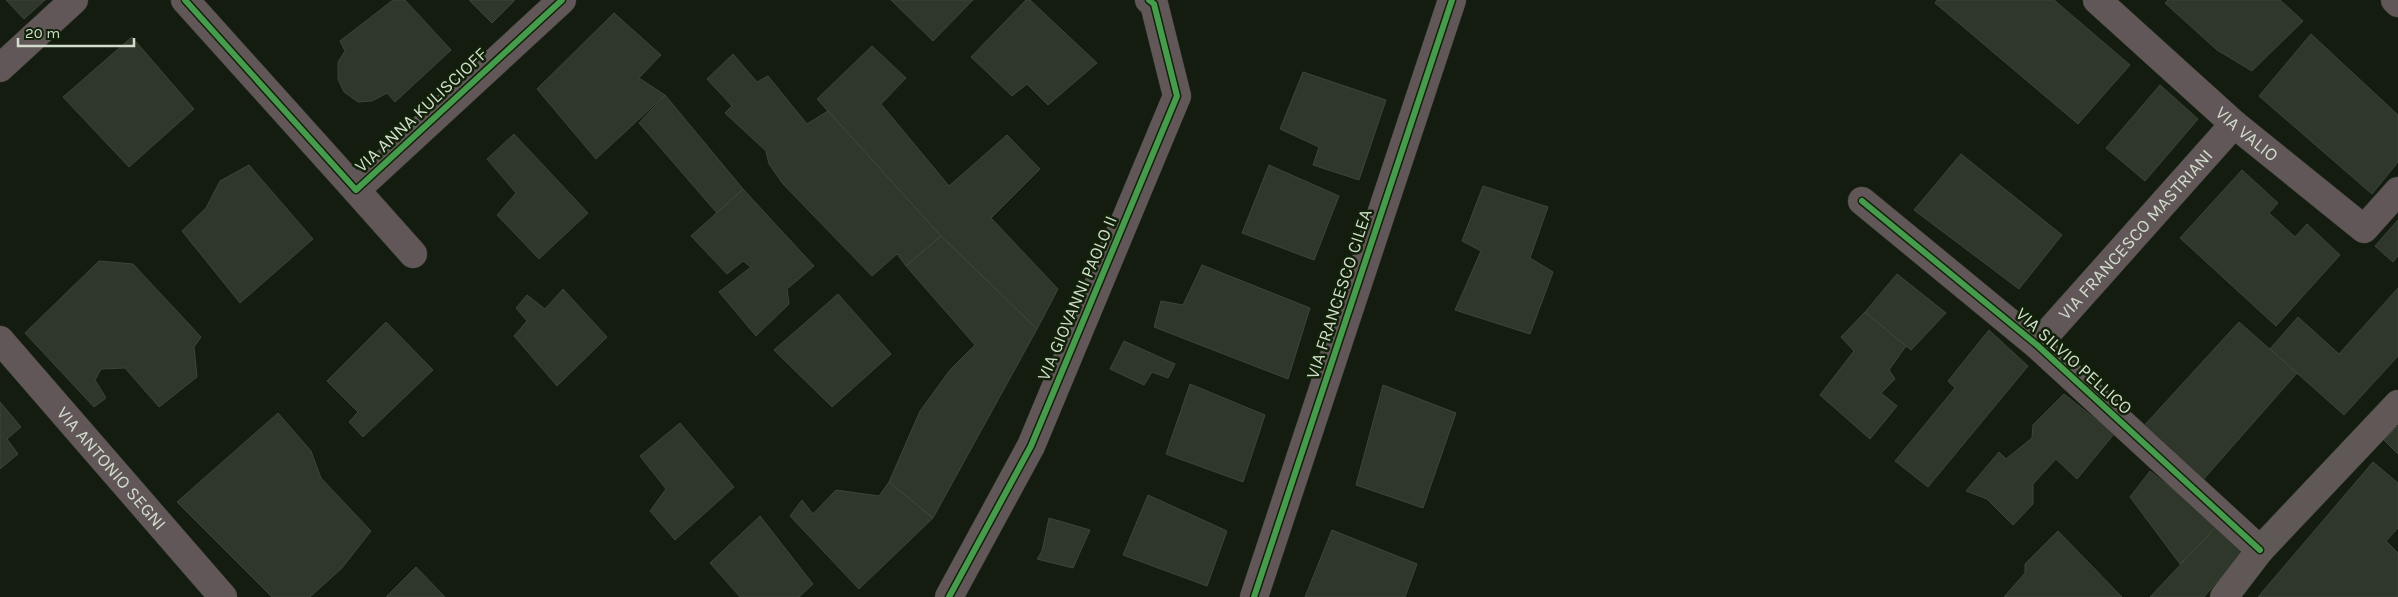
<svg xmlns="http://www.w3.org/2000/svg" width="2398" height="597" font-family="Karla,sans-serif">
<style>
.building{fill:#2e372a;stroke:#3d453a}
.lines{fill:none;stroke-linecap:round;stroke-linejoin:round}
.minor-casing{stroke:#2e362a;stroke-width:29}
.major-casing{stroke:#2e362a;stroke-width:29}
.minor{stroke:#625758;stroke-width:28}
.major{stroke:#605856;stroke-width:28}
.cycleway-casing{stroke:#112209;stroke-width:9}
.cycleway{stroke:#469c4c;stroke-width:6}
.labels{text-anchor:middle;dominant-baseline:central;stroke-width:5;stroke-linejoin:round;paint-order:stroke}
.street-label{font-size:18px;fill:#d1dccc;stroke:#112209}
</style>
<rect width="100%" height="100%" fill="#131c0f"/>
<!-- building -->
<path class="building" d="M6 0H45L24 19Z
M393 0H405L451 50 395 102 387 93 372 101 358 102 344 92 338 79V62L345 51 340 41Z
M469 0H515L492 23Z
M891 0H973L933 41Z
M1026 0H1030L1097 63 1048 105 1027 84 1012 96 971 57Z
M1937 0H2054L2130 65 2078 124 1935 3Z
M2168 0H2280L2303 21 2252 71 2217 50 2165 3Z
M614 13 661 55 639 78 665 95 596 159 537 89Z
M2311 34 2398 115V162L2372 194 2259 96Z
M132 37 194 109 129 167 63 97Z
M872 46 906 78 881 104 949 186 1007 135 1040 169 991 218 1058 289 1037 329 941 236 817 99Z
M733 54 757 82 768 76 807 124 828 111 941 236 906 266 897 254 872 276 783 184 769 164 766 151 725 113 732 106 707 79Z
M1303 72 1386 100 1359 180 1313 165 1319 147 1280 129Z
M2160 85 2198 119 2145 181 2106 148Z
M665 95 743 189 717 213 639 123Z
M514 134 588 213 539 259 497 215 516 193 487 159Z
M1961 154 2062 235 2019 289 1914 210Z
M249 165 313 239 240 303 182 231 206 208 220 181Z
M1269 165 1339 196 1314 260 1242 233Z
M2242 170 2278 203 2269 213 2295 237 2307 224 2340 255 2276 326 2180 238Z
M1483 186 1548 207 1530 258 1553 272 1530 334 1455 310 1481 251 1462 241Z
M743 189 814 266 787 289 789 304 756 336 719 292 751 267 743 261 727 274 691 236Z
M2398 220V256L2393 262 2375 246Z
M941 236 1037 329 933 518 889 482 920 411 950 370 975 345 906 266Z
M99 261 133 264 201 337 194 347 197 377 159 407 125 368 101 369 95 380 106 398 94 407 25 333Z
M1202 265 1310 308 1288 379 1154 327 1161 301 1183 305Z
M1897 274 1946 313 1911 350 1865 312Z
M2398 288V356L2344 415 2270 349 2298 317 2339 354Z
M563 289 607 337 557 386 514 336 527 321 516 308 527 295 545 309Z
M838 294 891 354 832 407 774 350Z
M1865 312 1906 346 1889 370 1895 379 1881 393 1897 406 1870 439 1820 395 1854 351 1841 337Z
M386 322 433 370 363 437 349 422 358 412 327 381Z
M2239 322 2297 373 2202 481 2141 429Z
M1989 330 2028 366 1928 487 1895 461 1955 388 1948 381Z
M1124 341 1175 364 1168 378 1152 372 1144 385 1110 369Z
M1190 384 1265 415 1243 482 1166 454Z
M1383 385 1456 413 1423 508 1356 485Z
M2064 394 2114 434 2077 479 2056 459 2033 484V504L2013 525 1987 499 1966 491 1999 452 2006 459 2032 438 2033 425Z
M0 402 21 427 7 439 18 454 0 469Z
M278 413 311 451 321 478 371 531 342 568 310 597H272L177 502Z
M680 423 734 487 675 540 650 511 666 489 640 456Z
M2398 426V454L2384 440Z
M2373 462 2398 483V528L2386 541 2398 553V597H2258Z
M2150 471 2217 526 2180 564 2130 497Z
M889 482 933 518 859 589 790 516 802 500 813 514 836 490 879 496Z
M1148 495 1227 531 1207 586 1123 555Z
M760 516 813 584 799 597H740L710 563Z
M1049 518 1090 530 1073 568 1037 559 1042 551Z
M2217 526 2244 550 2204 597H2150Z
M1332 530 1417 564 1405 597H1305Z
M2058 531 2122 597H2004L2025 573V564Z
M416 567 445 597H386Z"/>
<g class="lines">
<defs>
<g id="minor">
<path d="M185 0 356 190 562 0"/>
<path id="s1" d="M2097 0 2234 124 2364 229 2398 191"/>
<path d="M2395 0 2398 3"/>
<path d="M0 68 74 0"/>
<path d="M356 190 413 254"/>
<path d="M1862 201 2037 345 2260 550"/>
<path id="s2" d="M0 340 223 597"/>
<path id="s3" d="M2037 345 2234 124"/>
<path d="M949 597 1031 446 1177 96 1154 4 1149 0"/>
<path d="M1254 597 1452 0"/>
</g>
<path id="major" d="M2224 597 2260 550 2398 404"/>
</defs>
<!-- minor casing -->
<use href="#minor" class="minor-casing"/>
<!-- major casing -->
<use href="#major" class="major-casing"/>
<!-- minor -->
<use href="#minor" class="minor"/>
<!-- major -->
<use href="#major" class="major"/>
<defs>
<path id="cycleway" d="M185 0 356 190 562 0
M1862 201 2037 345 2260 550
M949 597 1031 446 1177 96 1154 4 1149 0
M1254 597 1452 0"/>
</defs>
<!-- cycleway casing -->
<use href="#cycleway" class="cycleway-casing"/>
<!-- cycleway -->
<use href="#cycleway" class="cycleway"/>
</g>
<g class="labels">
<!-- street labels -->
<g class="street-label">
<text transform="translate(421 110) rotate(-43)">VIA ANNA KULISCIOFF</text>
<text stroke="none"><textPath href="#s1" startOffset="201">VIA VALIO</textPath></text>
<text stroke="none"><textPath href="#s3" startOffset="148">VIA FRANCESCO MASTRIANI</textPath></text>
<text transform="translate(1339 294) rotate(-72)">VIA FRANCESCO CILEA</text>
<text transform="translate(1077 298) rotate(-67)">VIA GIOVANNI PAOLO II</text>
<text transform="translate(2074 361) rotate(42)">VIA SILVIO PELLICO</text>
<text stroke="none"><textPath href="#s2" startOffset="170">VIA ANTONIO SEGNI</textPath></text>
</g>
</g>
<!-- scale -->
<path d="M18 38v8h116v-8" fill="none" stroke="#d1dccc" stroke-width="2.5"/>
<text x="25" y="38" font-size="15" fill="#d1dccc" stroke="#112209" stroke-width="4" paint-order="stroke">20 m</text>
</svg>
